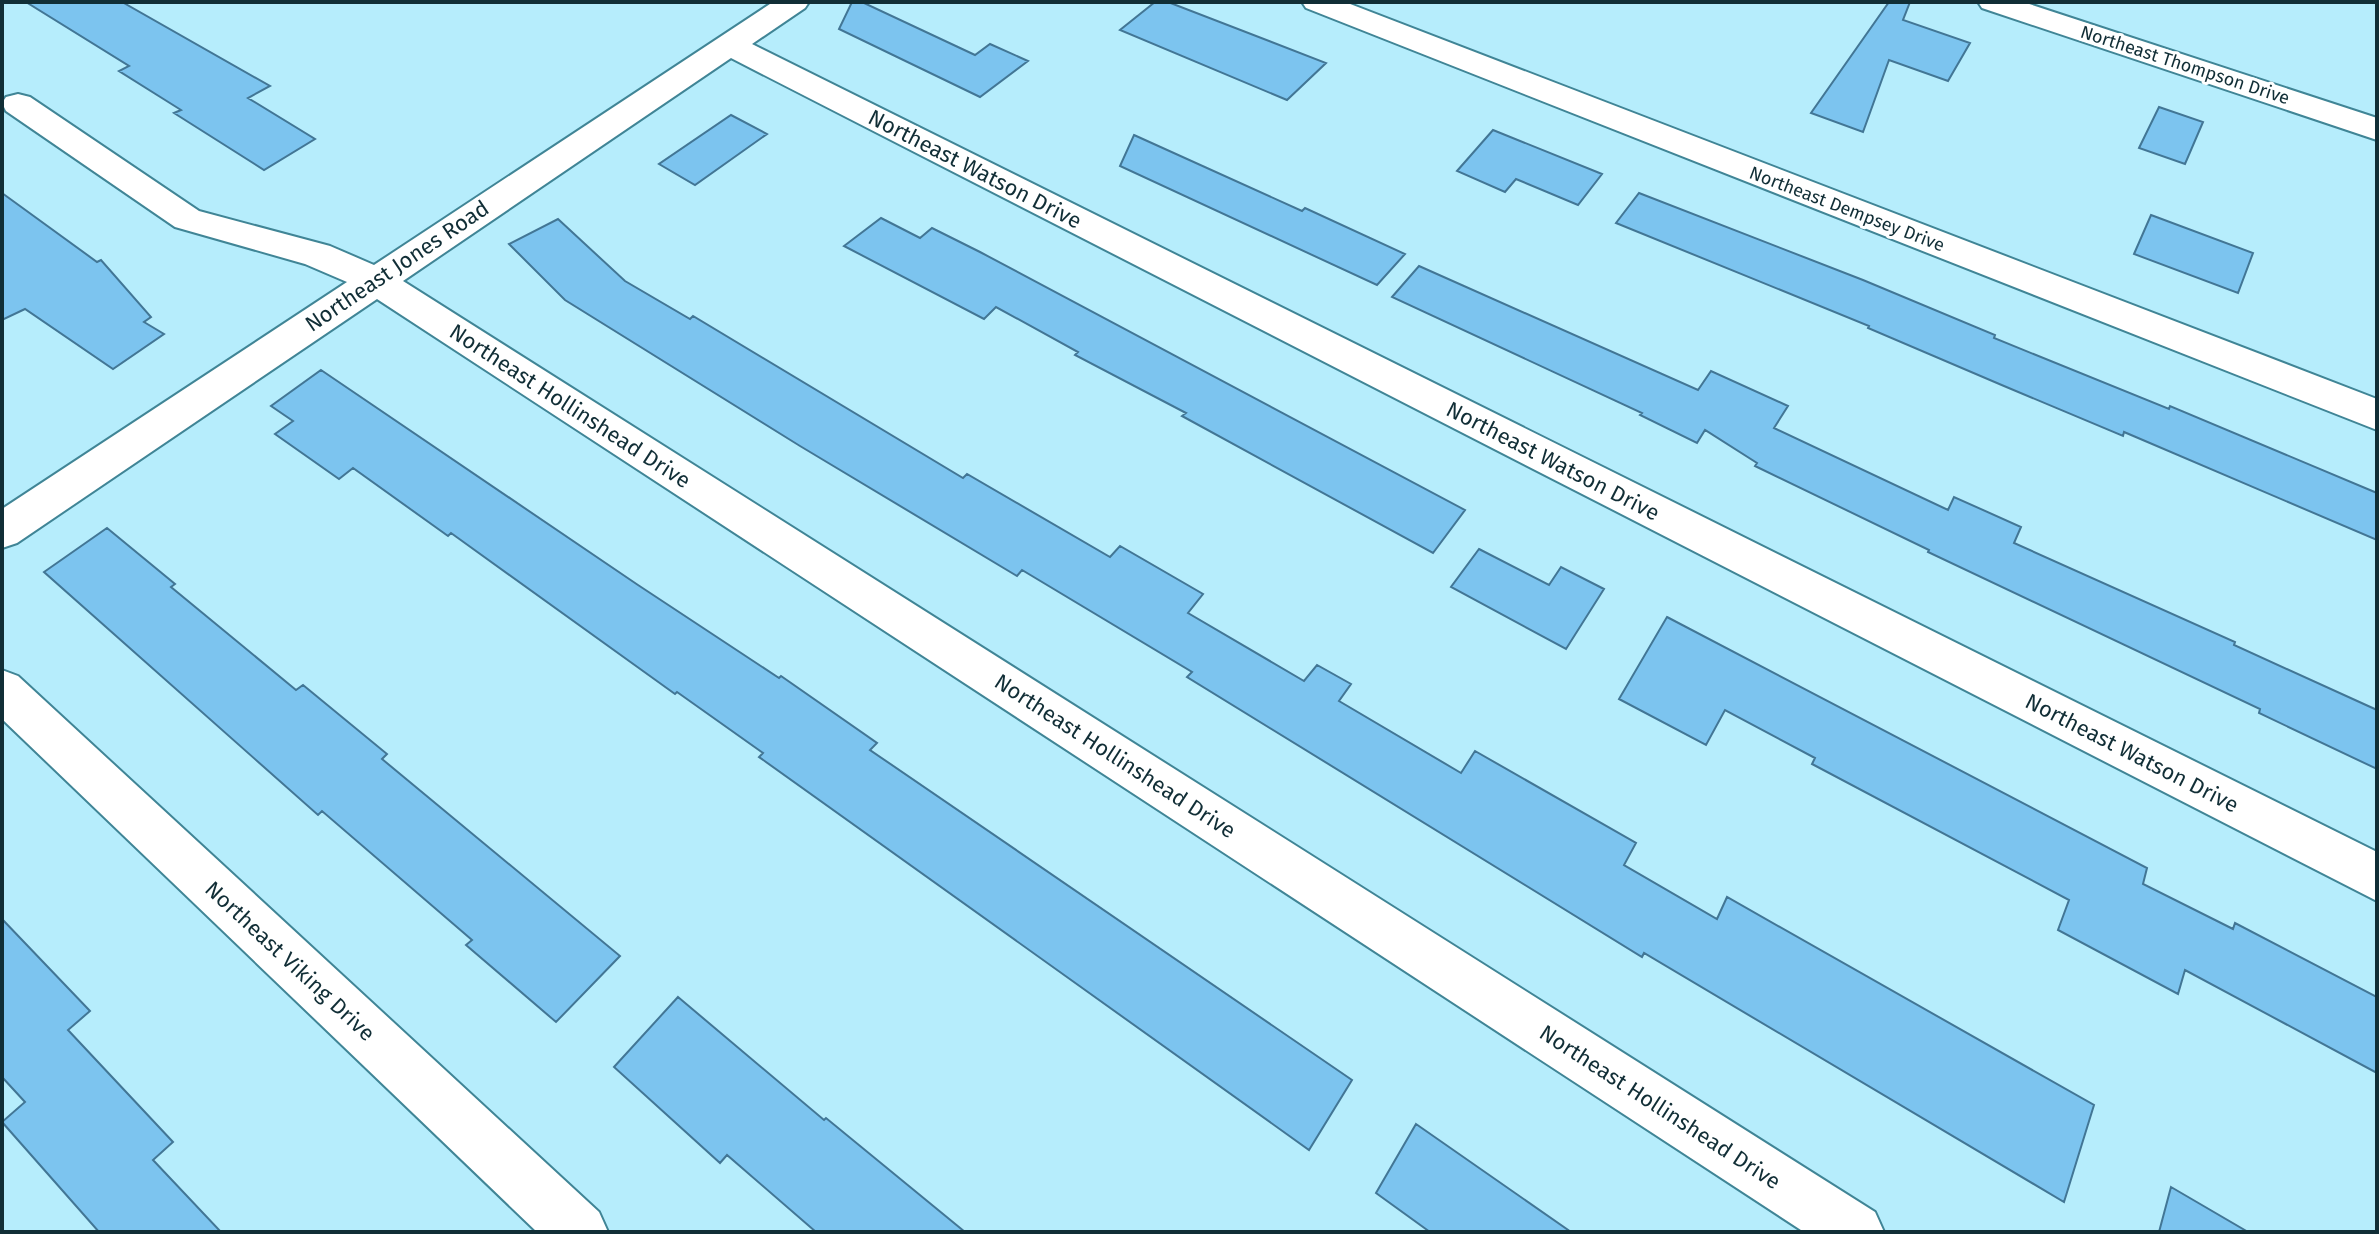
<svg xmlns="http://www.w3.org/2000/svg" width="2379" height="1234" font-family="'Fira Sans',sans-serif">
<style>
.building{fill:#7cc4ef;stroke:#427695;stroke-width:2}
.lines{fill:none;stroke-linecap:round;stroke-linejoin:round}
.minor-casing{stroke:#408596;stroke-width:4}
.minor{fill:#fff;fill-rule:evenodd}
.labels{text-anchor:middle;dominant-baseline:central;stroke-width:6;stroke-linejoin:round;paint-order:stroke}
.far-street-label{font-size:18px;fill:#112e36;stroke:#fff}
.street-label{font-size:22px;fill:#112e36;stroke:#fff}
</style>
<rect width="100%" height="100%" fill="#b6edfc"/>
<!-- building -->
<path class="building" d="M26 2H122L270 86 248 98 315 139 264 170 174 113 181 110 119 71 129 66Z
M852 2H862L975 55 990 44 1028 61 980 97 839 29Z
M1155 2H1168L1326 63 1287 100 1120 30Z
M1889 2H1910L1903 20 1970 43 1948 81 1889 60 1863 132 1811 113Z
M2159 107 2203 122 2185 164 2139 148Z
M731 115 767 134 695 185 659 164Z
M1493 130 1602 174 1578 205 1516 179 1505 192 1457 171Z
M1134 135 1302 211 1305 208 1405 254 1377 285 1120 166Z
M2 193 97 262 101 260 151 317 144 322 164 334 113 369 25 309 2 320Z
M1639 193 1863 280 1995 335 1994 338 2169 409 2170 406 2377 493V540L2124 432 2123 436 2004 386 1868 328 1869 326 1616 223Z
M2151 215 2253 253 2238 293 2134 254Z
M881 218 920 238 932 228 980 252 1465 510 1433 553 1182 416 1186 413 1075 355 1078 352 996 307 984 319 844 246Z
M558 219 625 281 690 319 693 316 963 478 967 474 1110 557 1120 546 1203 594 1188 613 1304 681 1317 665 1351 684 1339 701 1461 773 1475 751 1636 843 1624 865 1717 919 1727 897 2094 1105 2064 1202 1644 953 1642 957 1187 677 1192 672 1022 570 1017 576 800 446 565 300 509 244Z
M1419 266 1698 390 1711 371 1788 406 1774 428 1948 510 1954 497 2021 527 2014 543 2235 642 2234 645 2377 710V769L2259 713 2260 709 1928 552 1929 550 1755 466 1757 463 1705 430 1697 443 1640 415 1642 413 1392 297Z
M321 370 638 585 779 678 781 676 877 743 870 750 1352 1080 1309 1150 759 757 763 753 677 692 675 694 451 533 448 536 353 468 339 479 275 434 293 421 271 406Z
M107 528 175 584 171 587 296 690 303 685 387 754 382 759 620 956 556 1022 466 945 472 940 322 811 318 815 44 572Z
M1479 549 1549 585 1561 567 1604 589 1566 649 1451 587Z
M1667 617 2147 868 2143 884 2233 929 2235 923 2377 997V1073L2185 970 2178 994 2058 930 2069 900 1812 764 1815 758 1725 710 1706 745 1619 699Z
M2 919 90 1011 68 1030 173 1142 153 1160 221 1232H99L2 1122 25 1102 2 1077Z
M678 997 824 1120 826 1118 965 1232H816L727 1155 720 1163 614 1067Z
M1416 1124 1571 1232H1430L1376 1193Z
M2171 1187 2248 1232H2159Z"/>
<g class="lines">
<defs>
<path id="minor" d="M773 2H809L805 8 752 44 2377 852V901L731 58 403 281 1875 1212 1884 1232H1804L377 299 17 543 2 548V509L347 282 305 264 175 227 6 111 2 103 6 97 18 94 30 97 199 211 330 246 374 265Z
M1302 2H1345L2377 399V430L1306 8Z
M1978 2H2023L2377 118V140L1982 8Z
M2 670 18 676 599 1212 608 1232H537L2 719Z"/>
</defs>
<!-- minor casing -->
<use href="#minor" class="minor-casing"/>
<!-- minor -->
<use href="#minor" class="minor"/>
</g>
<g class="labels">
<!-- far-street labels -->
<g class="far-street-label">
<text transform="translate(2185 65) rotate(18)">Northeast Thompson Drive</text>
<text transform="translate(1847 209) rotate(21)">Northeast Dempsey Drive</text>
</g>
<!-- street labels -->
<g class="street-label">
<text transform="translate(975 169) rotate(27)">Northeast Watson Drive</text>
<text transform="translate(397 266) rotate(-34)">Northeast Jones Road</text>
<text transform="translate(570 406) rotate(33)">Northeast Hollinshead Drive</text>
<text transform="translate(1553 461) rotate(27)">Northeast Watson Drive</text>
<text transform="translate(2132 753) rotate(27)">Northeast Watson Drive</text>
<text transform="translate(1115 756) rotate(33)">Northeast Hollinshead Drive</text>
<text transform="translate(290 961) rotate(43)">Northeast Viking Drive</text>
<text transform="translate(1660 1107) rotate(33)">Northeast Hollinshead Drive</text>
</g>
</g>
<!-- border -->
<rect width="2379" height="1234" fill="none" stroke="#112e36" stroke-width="8"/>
</svg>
